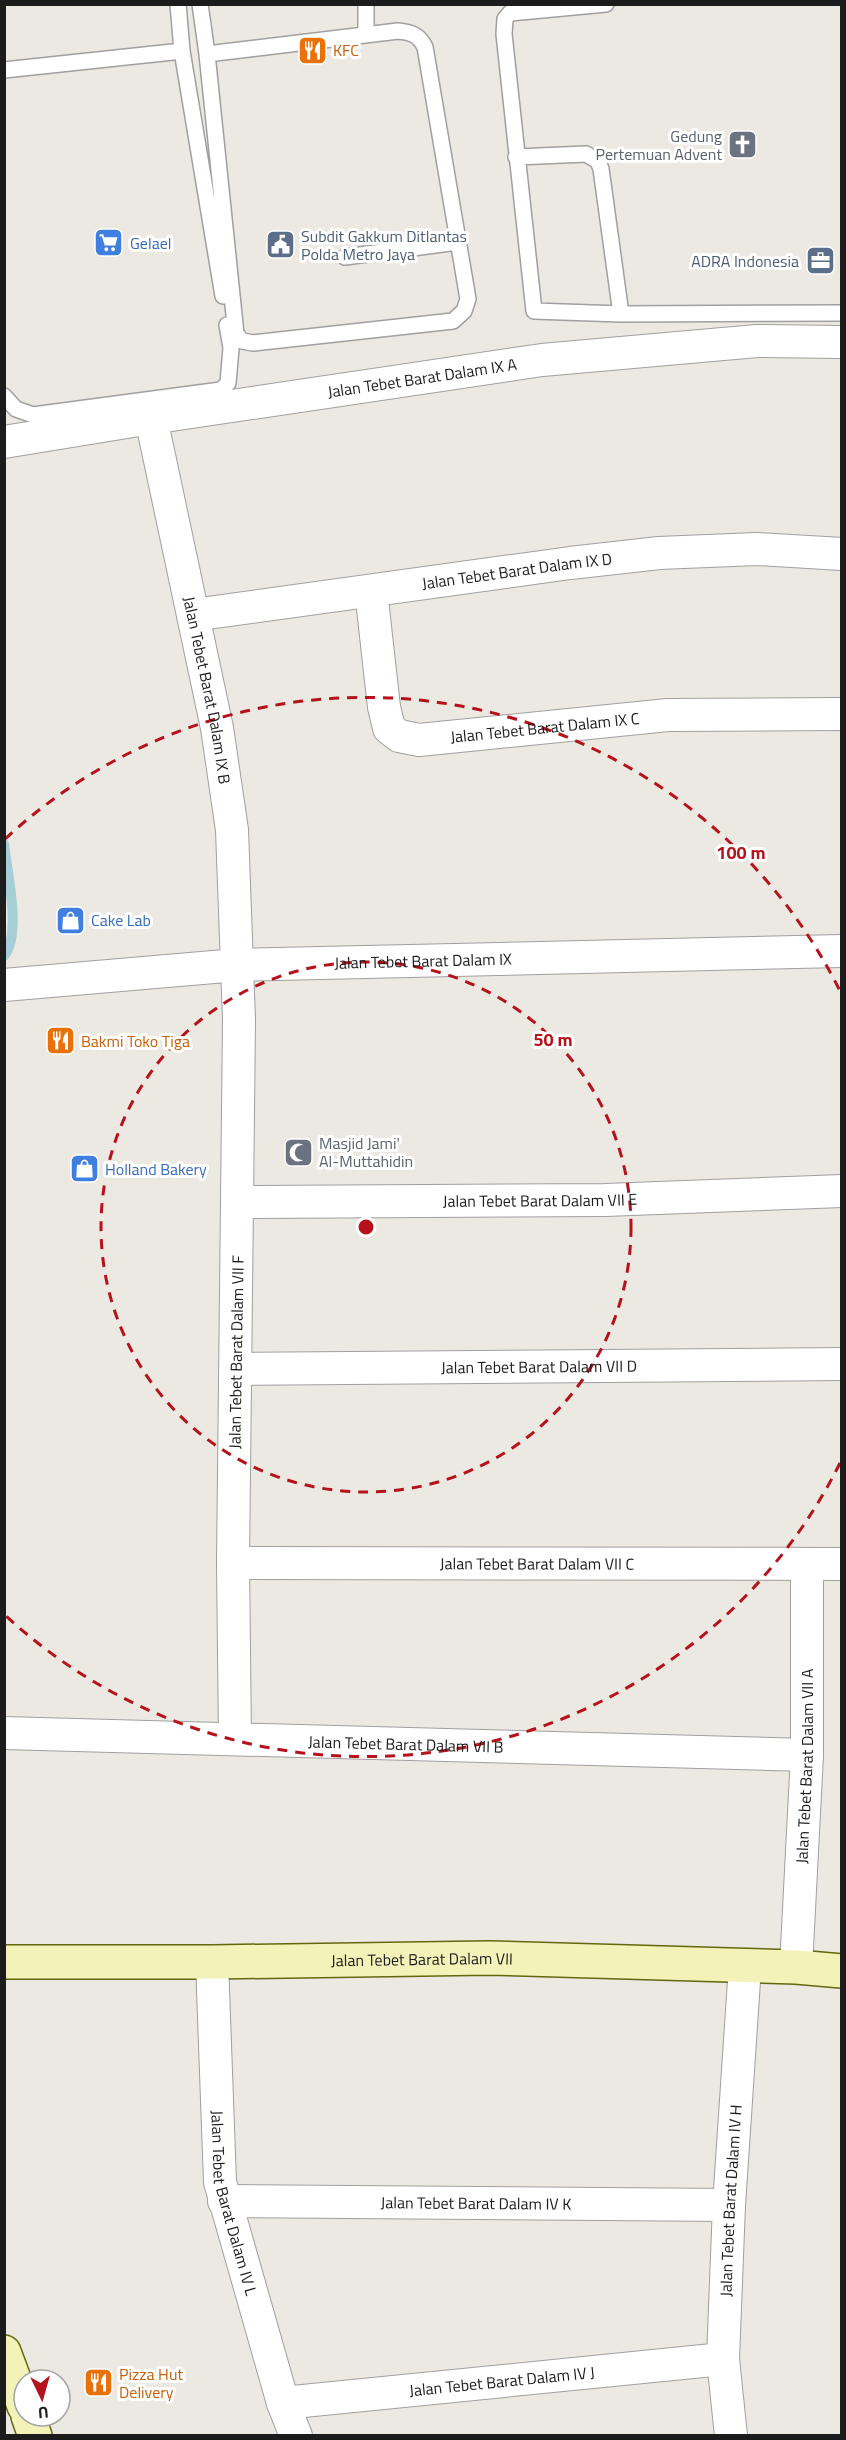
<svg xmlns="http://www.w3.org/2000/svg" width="846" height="2440" font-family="'Titillium Web',sans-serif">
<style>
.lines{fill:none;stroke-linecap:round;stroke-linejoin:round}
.stream{stroke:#a6ced6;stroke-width:10}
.lane-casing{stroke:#a0a0a0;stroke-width:18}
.street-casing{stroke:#a0a0a0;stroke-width:34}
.secondary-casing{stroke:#63670e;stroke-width:36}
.lane{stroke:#fff;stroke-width:15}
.street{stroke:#fff;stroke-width:32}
.secondary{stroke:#f3f2b9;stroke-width:33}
.ring{fill:none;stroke:#b5121c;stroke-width:3;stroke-dasharray:10 8}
.labels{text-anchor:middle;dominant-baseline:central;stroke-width:6;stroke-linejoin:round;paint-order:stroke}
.food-label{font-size:16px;fill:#c56008;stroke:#fff;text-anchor:start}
.worship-label{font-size:16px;fill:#5b616d;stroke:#fff;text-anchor:end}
.service-label{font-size:16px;fill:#4e5e75;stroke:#fff;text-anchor:start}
.shop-label{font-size:16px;fill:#366cbe;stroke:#fff;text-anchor:start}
.street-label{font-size:16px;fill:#1c1c1c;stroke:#fff}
.centre{fill:#b5121c;stroke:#fff;stroke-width:3}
.ring-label{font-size:18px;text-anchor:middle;font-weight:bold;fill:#b5121c;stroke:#fff;stroke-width:6;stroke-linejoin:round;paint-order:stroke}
</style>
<rect width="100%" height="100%" fill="#ece8e2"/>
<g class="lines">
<!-- stream -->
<path class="stream" d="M4 844C7 872 22 934 4 956"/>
<defs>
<path id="lane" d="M178 4 182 51
M200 4 207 54 236 334 242 341 253 343 453 321 464 311 468 299 425 47C419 35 411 32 398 31L207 54
M366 4V34
M606 4 510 13 505 19 504 34 534 311 621 314
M4 70 182 51 223 296
M516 157 586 154 598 161 601 169 621 314 842 313
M345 257 458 242
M4 396 16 409 33 415 221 390 228 383 231 348 227 325"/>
<g id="street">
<path id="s1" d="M151 418 217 728 232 830 239 1020 233 1563 235 1739"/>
<path id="s2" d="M4 442 151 418 542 360 757 341 842 342"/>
<path id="s3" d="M371 591 384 707 389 728 399 736 419 740 668 715 842 714"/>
<path id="s4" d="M193 615 570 563 659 553 757 549 842 554"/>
<path id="s5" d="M4 985 237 965 842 951"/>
<path id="s6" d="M238 1202 605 1200 842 1191"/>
<path id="s7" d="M236 1369 842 1364"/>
<path id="s8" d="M233 1563 842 1564"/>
<path id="s9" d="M4 1733 807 1755"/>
<path id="s10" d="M212 1962 220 2182 283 2403 296 2436"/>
<path id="s11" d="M796 1967 807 1755V1565"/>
<path id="s12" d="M224 2201 729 2205"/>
<path id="s13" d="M283 2403 723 2359"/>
<path id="s14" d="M731 2436 723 2359 729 2205 745 1966"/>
</g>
<g id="secondary">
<path id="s15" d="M4 1962H212L489 1958 796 1967 842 1971"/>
<path d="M4 2352 24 2406"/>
<path d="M28 2416 35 2436"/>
</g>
</defs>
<!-- lane casing -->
<use href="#lane" class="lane-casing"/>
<!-- street casing -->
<use href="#street" class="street-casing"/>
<!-- secondary casing -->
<use href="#secondary" class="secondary-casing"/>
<!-- lane -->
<use href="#lane" class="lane"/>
<!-- street -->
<use href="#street" class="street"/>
<!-- secondary -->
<use href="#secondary" class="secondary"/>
</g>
<!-- distance rings -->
<g class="ring">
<circle cx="366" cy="1227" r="265"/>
<path d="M840 1463A530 530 0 0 1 5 1615M5 839A530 530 0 0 1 840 991"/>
</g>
<!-- icons -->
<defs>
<symbol id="restaurant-square" viewBox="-11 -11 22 22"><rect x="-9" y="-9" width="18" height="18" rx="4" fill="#e8710a" stroke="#fff"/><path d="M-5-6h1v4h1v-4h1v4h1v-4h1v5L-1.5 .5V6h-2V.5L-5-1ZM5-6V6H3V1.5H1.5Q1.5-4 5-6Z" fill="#fff"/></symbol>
<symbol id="church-square" viewBox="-11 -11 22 22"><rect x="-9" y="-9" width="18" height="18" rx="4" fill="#6b7280" stroke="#fff"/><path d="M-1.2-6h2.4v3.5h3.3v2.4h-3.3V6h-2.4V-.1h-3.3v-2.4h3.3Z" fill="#fff"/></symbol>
<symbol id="supermarket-square" viewBox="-11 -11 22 22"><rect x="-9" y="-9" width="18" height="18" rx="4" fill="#3f7fe0" stroke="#fff"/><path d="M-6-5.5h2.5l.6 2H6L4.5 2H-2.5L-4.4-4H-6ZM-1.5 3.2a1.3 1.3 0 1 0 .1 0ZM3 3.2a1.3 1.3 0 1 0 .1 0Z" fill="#fff"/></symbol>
<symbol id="civic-square" viewBox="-11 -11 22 22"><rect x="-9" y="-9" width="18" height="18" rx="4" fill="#5c6f8a" stroke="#fff"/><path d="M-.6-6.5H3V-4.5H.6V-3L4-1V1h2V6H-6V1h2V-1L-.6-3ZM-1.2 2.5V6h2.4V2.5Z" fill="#fff"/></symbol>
<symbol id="office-square" viewBox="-11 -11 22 22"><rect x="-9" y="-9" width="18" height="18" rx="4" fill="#5c6f8a" stroke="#fff"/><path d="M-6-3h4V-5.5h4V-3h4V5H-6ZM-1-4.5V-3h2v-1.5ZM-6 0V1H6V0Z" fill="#fff"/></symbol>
<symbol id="shop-square" viewBox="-11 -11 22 22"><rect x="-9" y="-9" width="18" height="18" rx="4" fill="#3f7fe0" stroke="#fff"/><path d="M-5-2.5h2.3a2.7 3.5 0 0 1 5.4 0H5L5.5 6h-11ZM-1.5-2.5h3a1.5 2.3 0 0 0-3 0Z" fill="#fff"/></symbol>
<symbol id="mosque-square" viewBox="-11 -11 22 22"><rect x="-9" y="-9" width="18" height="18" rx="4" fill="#6b7280" stroke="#fff"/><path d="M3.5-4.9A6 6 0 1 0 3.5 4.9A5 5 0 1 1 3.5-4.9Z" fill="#fff"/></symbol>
</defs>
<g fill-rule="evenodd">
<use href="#restaurant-square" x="296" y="34" width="33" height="33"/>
<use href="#church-square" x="726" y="128" width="33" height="33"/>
<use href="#supermarket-square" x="92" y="226" width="33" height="33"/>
<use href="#civic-square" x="264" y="228" width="33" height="33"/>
<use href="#office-square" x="804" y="244" width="33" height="33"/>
<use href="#shop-square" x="54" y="904" width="33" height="33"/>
<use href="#restaurant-square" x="44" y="1024" width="33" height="33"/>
<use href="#mosque-square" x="282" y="1136" width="33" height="33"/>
<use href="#shop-square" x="68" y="1152" width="33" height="33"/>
<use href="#restaurant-square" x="82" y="2366" width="33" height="33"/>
</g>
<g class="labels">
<!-- food labels -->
<g class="food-label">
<text x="333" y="50">KFC</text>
<text x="81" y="1041">Bakmi Toko Tiga</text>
<text x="119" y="2374">Pizza Hut<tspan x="119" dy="18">Delivery</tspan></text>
</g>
<!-- worship labels -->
<g class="worship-label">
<text x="722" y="136">Gedung<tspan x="722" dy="18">Pertemuan Advent</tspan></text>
<text x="319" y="1143" text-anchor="start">Masjid Jami'<tspan x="319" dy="18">Al-Muttahidin</tspan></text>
</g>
<!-- service labels -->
<g class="service-label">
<text x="301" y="236">Subdit Gakkum Ditlantas<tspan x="301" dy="18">Polda Metro Jaya</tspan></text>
<text x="799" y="261" text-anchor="end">ADRA Indonesia</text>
</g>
<!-- shop labels -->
<g class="shop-label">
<text x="130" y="243">Gelael</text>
<text x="91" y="920">Cake Lab</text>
<text x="105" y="1169">Holland Bakery</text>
</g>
<!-- street labels -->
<g class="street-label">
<text stroke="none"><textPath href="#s2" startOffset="423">Jalan Tebet Barat Dalam IX A</textPath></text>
<text stroke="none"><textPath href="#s4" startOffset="327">Jalan Tebet Barat Dalam IX D</textPath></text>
<text stroke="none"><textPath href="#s1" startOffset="278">Jalan Tebet Barat Dalam IX B</textPath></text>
<text stroke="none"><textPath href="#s3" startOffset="298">Jalan Tebet Barat Dalam IX C</textPath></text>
<text stroke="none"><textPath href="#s5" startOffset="420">Jalan Tebet Barat Dalam IX</textPath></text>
<text stroke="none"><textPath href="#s6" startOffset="302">Jalan Tebet Barat Dalam VII E</textPath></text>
<text transform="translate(236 1352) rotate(-89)">Jalan Tebet Barat Dalam VII F</text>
<text stroke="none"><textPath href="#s7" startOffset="303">Jalan Tebet Barat Dalam VII D</textPath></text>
<text stroke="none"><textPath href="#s8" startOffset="304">Jalan Tebet Barat Dalam VII C</textPath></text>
<text stroke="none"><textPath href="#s9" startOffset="402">Jalan Tebet Barat Dalam VII B</textPath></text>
<text stroke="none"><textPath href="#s11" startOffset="201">Jalan Tebet Barat Dalam VII A</textPath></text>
<text stroke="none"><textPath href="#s15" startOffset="418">Jalan Tebet Barat Dalam VII</textPath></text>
<text stroke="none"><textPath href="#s14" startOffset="236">Jalan Tebet Barat Dalam IV H</textPath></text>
<text stroke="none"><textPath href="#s10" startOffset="243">Jalan Tebet Barat Dalam IV L</textPath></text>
<text stroke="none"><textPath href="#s12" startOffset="252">Jalan Tebet Barat Dalam IV K</textPath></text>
<text stroke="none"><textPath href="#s13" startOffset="220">Jalan Tebet Barat Dalam IV J</textPath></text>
</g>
</g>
<circle cx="366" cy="1227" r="9" class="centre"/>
<g class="ring-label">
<text x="741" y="859">100 m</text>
<text x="553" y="1046">50 m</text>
</g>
<!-- border -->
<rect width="846" height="2440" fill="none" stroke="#1c1c1c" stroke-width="12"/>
<!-- north arrow -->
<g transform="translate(42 2398) rotate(175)"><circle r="28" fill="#ffffff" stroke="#a4a4a4" stroke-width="1.5"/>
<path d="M0-4.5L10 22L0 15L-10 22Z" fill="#b5121c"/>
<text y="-9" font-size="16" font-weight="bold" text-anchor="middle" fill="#1c1c1c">U</text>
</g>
</svg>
